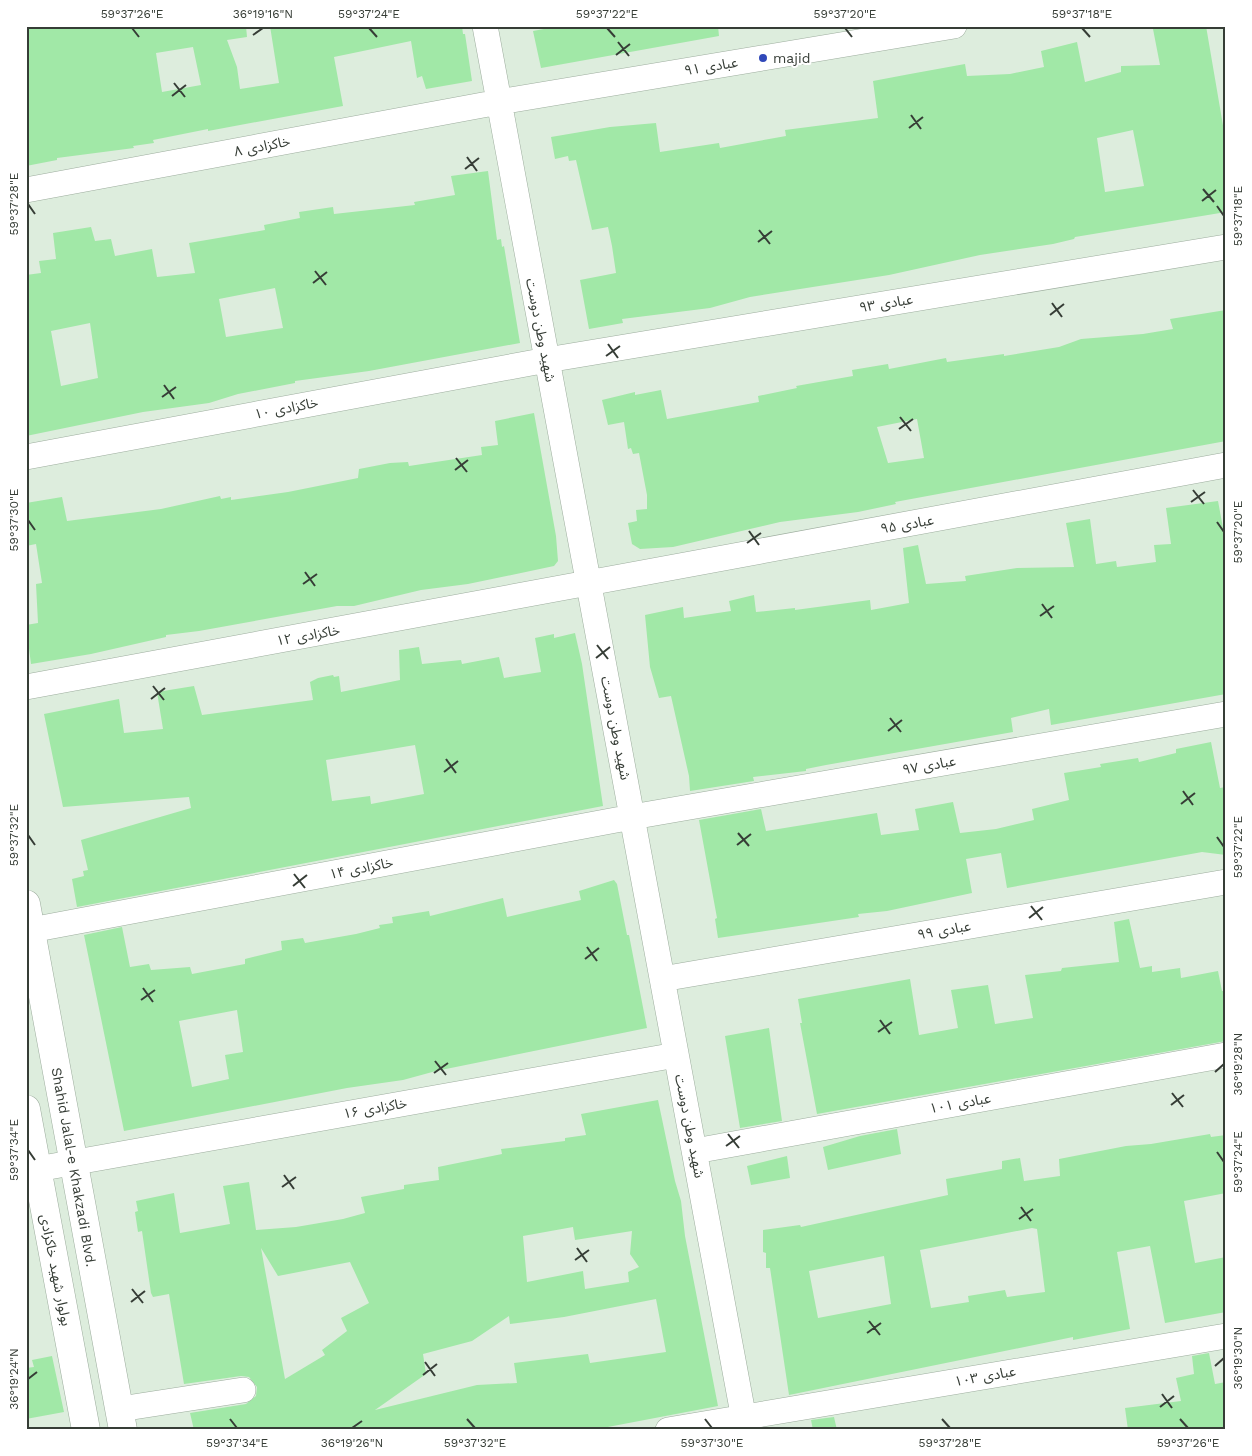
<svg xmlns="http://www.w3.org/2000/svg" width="1252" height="1456" font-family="'Work Sans','Noto Sans Arabic',sans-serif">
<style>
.building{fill:#a1e8a7;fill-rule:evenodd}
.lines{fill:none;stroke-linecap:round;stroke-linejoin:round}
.minor-casing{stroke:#9dad9e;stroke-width:26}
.tertiary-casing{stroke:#9dad9e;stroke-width:29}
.minor{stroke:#fff;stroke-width:25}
.tertiary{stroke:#fff;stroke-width:28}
.ticks{fill:none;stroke:#363d36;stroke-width:2}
.poi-dot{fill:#3048b9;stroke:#fff;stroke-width:2}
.labels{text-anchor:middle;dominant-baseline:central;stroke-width:4;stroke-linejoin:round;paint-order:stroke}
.poi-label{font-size:14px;fill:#363d36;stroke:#fff;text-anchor:start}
.street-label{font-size:14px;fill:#363d36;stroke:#fff}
.neatline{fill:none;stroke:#363d36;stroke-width:2}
.ticks-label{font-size:12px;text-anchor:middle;fill:#363d36}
</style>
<rect width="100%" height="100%" fill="#ddeddd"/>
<!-- building -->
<path class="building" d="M26 26H246L247 37 227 40 237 67 240 89 279 83 270 26H462L463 34H465L472 81 426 89 422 76 417 78 411 41 334 57 343 106 208 131V129L153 140 154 143 133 146 134 148 57 158V160L26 166ZM193 47 201 85 162 92 156 53Z
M560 26H718L719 36 541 68 533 31Z
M1169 26H1206L1226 143V212L1075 237 1074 239 1053 244 980 255 889 275 750 297 710 308 622 319 623 323 589 329 580 280 616 273 612 246 608 227 592 230 576 160 569 161 568 156 555 159 551 137 610 127 656 123 660 152 719 143 720 148 786 136 785 130 878 118 873 81 910 74 965 64 967 76 1010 74 1044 67 1041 51 1077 42 1085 82 1121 72V66L1160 65 1153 29ZM1133 130 1144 186 1105 192 1097 138Z
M488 171 497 240 501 239 502 247 504 246 520 343 369 371 295 381V383L238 394 209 403 143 412 26 436V275L41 273 39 261 56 259 53 233 91 227 95 241 111 239 115 256 152 249 157 277 195 273 189 243 265 230 264 225 300 218 299 212 333 207 334 214 415 205 414 202 455 195 451 176ZM275 288 283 328 226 337 219 299ZM90 323 98 378 61 386 51 331Z
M1226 310V441L895 502 896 504 858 512 780 522 673 547 640 549 632 544 628 523 637 521 636 510 647 509V495L639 453 633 454 631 448 628 449 624 422 608 425 602 400 635 392V395L661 390 667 419 759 402 758 396 797 388 796 386 853 376 852 370 888 364 889 369 946 358 947 362 1004 354V356L1059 347 1081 339 1143 334 1173 329 1170 319ZM917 419 924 458 888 463 877 427Z
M534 413 556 536 558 561 554 566 468 584 421 590 354 606H337L199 631 166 635V637L91 654 31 664 26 625 38 623 36 584 42 583 36 544 26 546V503L62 497 67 521 161 509 220 496 221 499 231 497V500L288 492 358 478 359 469 390 463 408 462 409 466 482 455 481 447 498 445 495 421Z
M1218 501 1226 544V694L1051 725 1049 709 1011 718 1013 732 826 765 806 769V771L753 777 754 781 690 791 689 776 671 696 659 698 650 667 645 615 683 607 684 618 731 611 729 601 754 595 756 612 795 608V610L870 600 871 610 909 603 903 548 918 545 926 584 966 581 965 576 1017 568 1074 567 1066 523 1090 519 1096 564 1116 561 1117 567 1156 562 1154 545 1171 544 1166 508Z
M575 633 582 664 603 806 77 907 72 879 84 876 83 871 88 870 81 840 191 808 189 797 63 807 44 714 119 699 124 733 163 729 157 692 194 686 202 715 313 700 310 682 318 678 333 675 334 677 339 676 341 692 400 680 399 650 419 647 422 664 461 660 462 664 499 657 504 678 541 672 535 638 554 634V638ZM415 745 424 794 371 804 370 796 332 801 326 760Z
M1211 742 1220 788 1226 787V855L1202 852 1007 888 1001 853 966 859 972 893 887 911 858 914 859 917 718 938 715 919 717 918 699 820 761 809 766 831 877 813 881 835 919 830 915 809 953 802 960 833 996 829 1034 820 1032 809 1069 800 1064 773 1101 767 1100 764 1138 758 1139 762 1176 753V749Z
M614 880 617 884 627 935H629L647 1028 436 1071 403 1080 347 1088 124 1131 84 935 122 927 130 967 149 964 151 970 190 967 192 974 245 964V959L282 950 281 941 303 938 305 943 356 934 380 928 379 925 393 923 392 917 429 911 430 916 503 898 507 917 581 900 579 891ZM237 1010 243 1052 225 1055 229 1079 192 1087 179 1021Z
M1129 919 1140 968 1152 966V972L1180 968 1181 978 1218 971 1222 991H1226V1041L817 1114 800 1023H802L798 999 910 979 919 1035 958 1028 951 990 988 985 995 1024 1033 1018 1025 975 1061 971 1062 968 1119 962 1114 922Z
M769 1028 782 1121 740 1128 725 1036Z
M658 1100 675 1181 681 1201 685 1236 718 1406 592 1430H194L190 1413 246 1404 256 1396 257 1387 249 1377 241 1376 184 1384 169 1294 153 1297 151 1293 142 1231 138 1232 135 1212 138 1211 136 1201 174 1193 180 1233 230 1224 223 1186 249 1182 256 1230 296 1227 343 1219 365 1213 361 1197 404 1189V1185L439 1180 438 1167 502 1154 501 1149 565 1141V1138L586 1135 581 1114ZM573 1227 575 1240 632 1231 630 1254 639 1267 628 1272 629 1282 585 1289 583 1271 527 1282 523 1236ZM261 1248 278 1276 350 1262 369 1303 341 1318 347 1331 322 1350 325 1355 285 1379ZM656 1299 666 1352 590 1363 588 1354 514 1363 517 1383 477 1385 375 1410 426 1374 423 1354 472 1341 509 1316 510 1324 564 1317Z
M897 1129 901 1154 828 1170 823 1147 860 1136Z
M1210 1134 1211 1137 1226 1135V1193L1184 1201 1195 1263 1226 1257V1312L1165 1323 1150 1246 1117 1252 1130 1329 1073 1340V1337L789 1395 770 1268H766V1253L763 1252V1230L800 1225 801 1227 948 1195 946 1179 1002 1169V1161L1020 1158 1024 1181 1060 1176 1059 1159 1126 1146 1151 1144ZM1032 1228 1037 1229 1045 1292 1007 1297 1005 1290 968 1296 969 1302 931 1308 920 1250ZM884 1256 891 1304 818 1318 809 1271Z
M787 1156 790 1178 751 1185 747 1166Z
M1209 1353 1215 1384 1226 1382 1224 1430H1128L1125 1408 1181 1401 1176 1378 1194 1374 1192 1356Z
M52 1356 64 1412 26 1419V1368L34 1367 32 1360Z
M834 1417 837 1430H813L811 1420Z"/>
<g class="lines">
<defs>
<path id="minor" d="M485 26 746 1430
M26 190 499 102 954 26
M26 457 547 360 1226 247
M26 687 1226 465
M31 930 632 817 1226 714
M662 979 1226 882
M695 1151 1226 1055
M26 1171 676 1055
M120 1409 243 1390
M668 1430 1226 1336"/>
<path id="tertiary" d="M26 904 123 1430
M26 1109 86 1430"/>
</defs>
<!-- minor casing -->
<use href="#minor" class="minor-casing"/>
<!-- tertiary casing -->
<use href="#tertiary" class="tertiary-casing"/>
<!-- minor -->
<use href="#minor" class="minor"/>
<!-- tertiary -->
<use href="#tertiary" class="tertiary"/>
</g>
<!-- ticks -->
<path class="ticks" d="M132 28 139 37M369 28 377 37M607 28 615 37M845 28 852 37M1082 28 1090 37M253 35 263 28M618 42 629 56M616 55 630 44M174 83 185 97M172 96 186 85M911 115 921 129M909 128 923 117M467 157 477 171M465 169 479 158M1203 189 1214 202M1202 201 1216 190M28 204 35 214M1217 206 1224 216M759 230 770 244M758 242 772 231M315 271 326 285M313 283 327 272M1052 303 1062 317M1050 315 1064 304M608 344 618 358M606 356 620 346M164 385 174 399M162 397 176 387M900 417 911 431M899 429 913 419M456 458 467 472M455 470 468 460M1193 490 1204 504M1191 502 1205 492M28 520 35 530M1217 522 1224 532M749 531 759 545M747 543 761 533M305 572 315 586M303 584 317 574M1042 604 1052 618M1040 616 1054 606M597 645 608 659M596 658 610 647M153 686 164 700M151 699 165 688M890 718 901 732M888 731 902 720M446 759 456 773M444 772 458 761M1183 791 1193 805M1181 804 1195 793M738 833 749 846M28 835 35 845M1217 837 1224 847M737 845 751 834M294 874 305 888M293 886 307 875M1031 906 1042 920M1029 918 1043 907M587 947 597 961M585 959 599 948M143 988 153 1002M141 1000 155 990M880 1020 890 1034M878 1032 892 1022M435 1061 446 1075M1215 1072 1224 1064M434 1073 448 1063M1172 1093 1183 1107M1171 1105 1184 1095M728 1134 739 1148M726 1146 740 1136M28 1150 35 1160M1217 1152 1224 1162M284 1175 294 1189M282 1187 296 1177M1021 1207 1031 1221M1019 1219 1033 1209M577 1248 587 1262M575 1260 589 1250M132 1289 143 1303M131 1302 145 1291M869 1321 880 1335M867 1333 881 1323M425 1362 435 1376M1215 1366 1224 1358M423 1375 437 1364M28 1379 37 1372M1162 1394 1172 1408M1160 1407 1174 1396M230 1419 237 1428M467 1419 475 1428M705 1419 712 1428M942 1419 950 1428M1180 1419 1188 1428M352 1428 362 1421"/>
<!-- markers -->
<circle class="poi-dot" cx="763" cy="58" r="5"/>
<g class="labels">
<!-- poi labels -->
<g class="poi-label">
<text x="773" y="58">majid</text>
</g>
<!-- street labels -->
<g class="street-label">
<text transform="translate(711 66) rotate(-9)">عبادی ۹۱</text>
<text transform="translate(262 146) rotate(-11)">خاکزادی ۸</text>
<text transform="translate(886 303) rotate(-9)">عبادی ۹۳</text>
<text transform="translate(541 330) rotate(79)">شهید وطن دوست</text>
<text transform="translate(286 408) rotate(-11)">خاکزادی ۱۰</text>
<text transform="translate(907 524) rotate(-10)">عبادی ۹۵</text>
<text transform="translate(308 635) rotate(-10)">خاکزادی ۱۲</text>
<text transform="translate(616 728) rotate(79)">شهید وطن دوست</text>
<text transform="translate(929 765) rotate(-10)">عبادی ۹۷</text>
<text transform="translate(361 868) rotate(-11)">خاکزادی ۱۴</text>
<text transform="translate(944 930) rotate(-10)">عبادی ۹۹</text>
<text transform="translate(960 1103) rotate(-10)">عبادی ۱۰۱</text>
<text transform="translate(375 1108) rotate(-10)">خاکزادی ۱۶</text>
<text transform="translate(690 1126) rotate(79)">شهید وطن دوست</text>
<text transform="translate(74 1167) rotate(80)">Shahid Jalal-e Khakzadi Blvd.</text>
<text transform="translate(56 1270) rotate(79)">بولوار شهید خاکزادی</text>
<text transform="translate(985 1376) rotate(-10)">عبادی ۱۰۳</text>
</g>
</g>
<!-- border -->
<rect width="1252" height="1456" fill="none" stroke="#ffffff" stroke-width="55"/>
<rect x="28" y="28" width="1196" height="1400" class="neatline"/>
<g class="ticks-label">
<text x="132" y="18">59°37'26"E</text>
<text x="263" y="18">36°19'16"N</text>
<text x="369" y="18">59°37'24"E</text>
<text x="607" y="18">59°37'22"E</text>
<text x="845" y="18">59°37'20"E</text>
<text x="1082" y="18">59°37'18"E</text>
<text transform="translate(14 204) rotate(-90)" y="4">59°37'28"E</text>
<text transform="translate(1238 216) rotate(-90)" y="4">59°37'18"E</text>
<text transform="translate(14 520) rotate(-90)" y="4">59°37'30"E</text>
<text transform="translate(1238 532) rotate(-90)" y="4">59°37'20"E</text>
<text transform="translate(14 835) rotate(-90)" y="4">59°37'32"E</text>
<text transform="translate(1238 847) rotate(-90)" y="4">59°37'22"E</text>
<text transform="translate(1238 1064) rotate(-90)" y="4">36°19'28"N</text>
<text transform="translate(14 1150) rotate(-90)" y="4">59°37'34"E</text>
<text transform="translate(1238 1162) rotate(-90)" y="4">59°37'24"E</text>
<text transform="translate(1238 1358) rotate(-90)" y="4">36°19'30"N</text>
<text transform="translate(14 1379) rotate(-90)" y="4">36°19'24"N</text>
<text x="237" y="1447">59°37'34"E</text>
<text x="352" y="1447">36°19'26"N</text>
<text x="475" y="1447">59°37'32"E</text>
<text x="712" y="1447">59°37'30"E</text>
<text x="950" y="1447">59°37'28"E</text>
<text x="1188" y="1447">59°37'26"E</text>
</g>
</svg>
